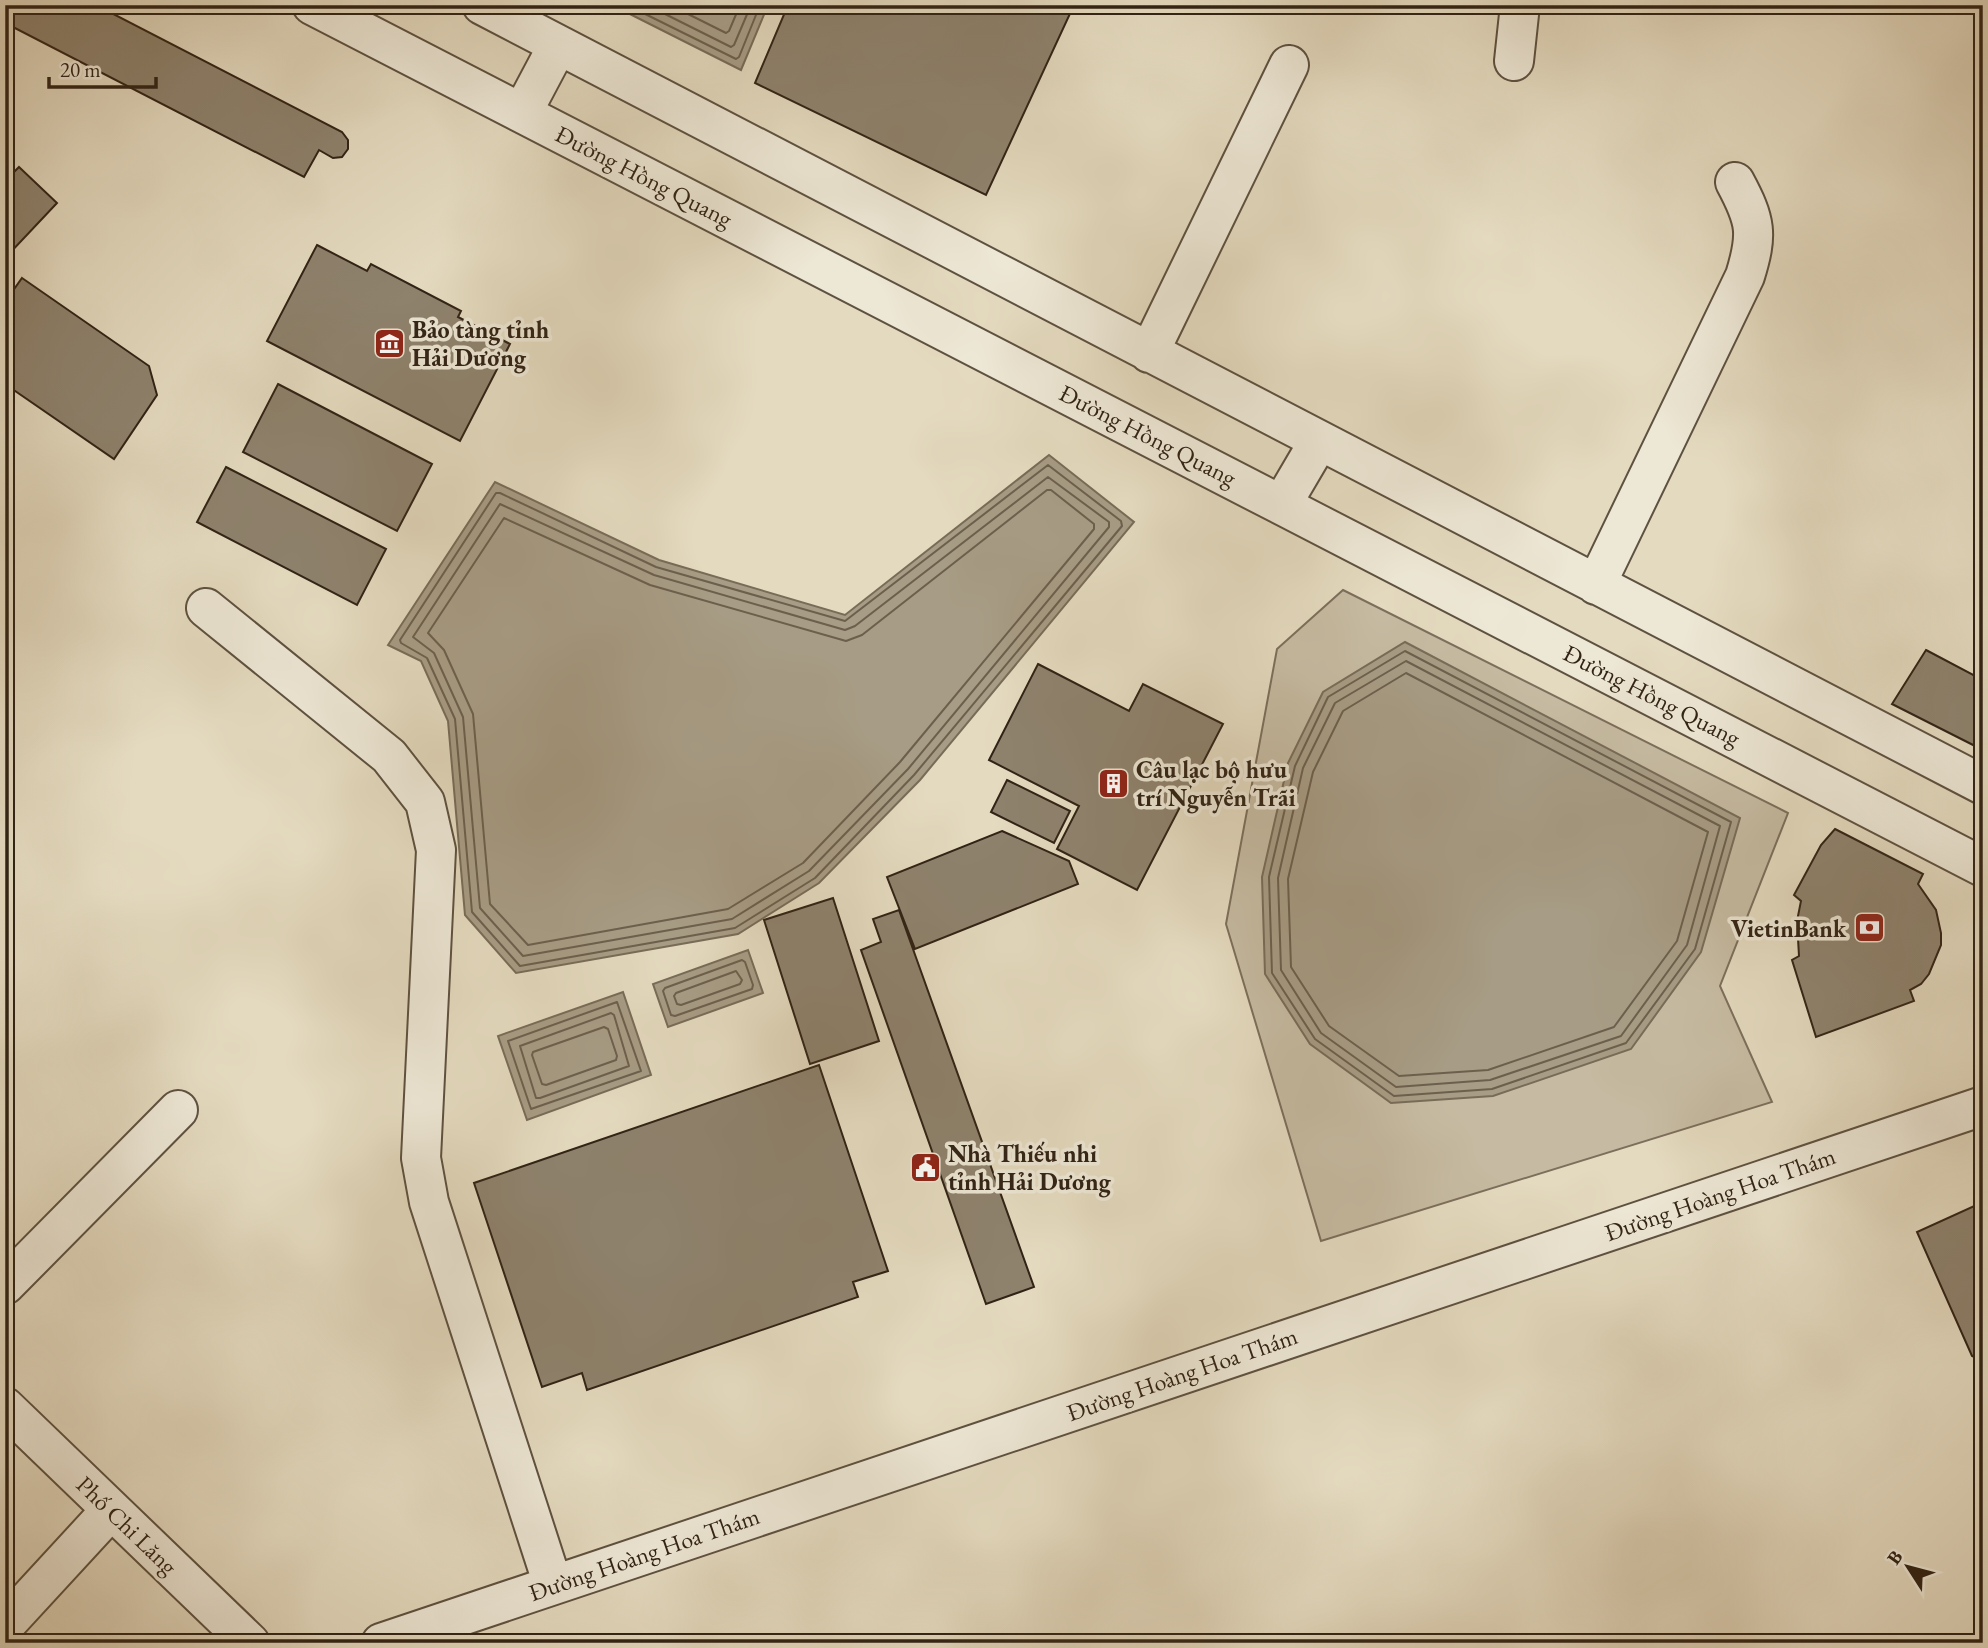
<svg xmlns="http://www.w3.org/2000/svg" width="1988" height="1648" font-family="'EB Garamond',serif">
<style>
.green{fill:#c6bba2;stroke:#7c6f5c;stroke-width:2}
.water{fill:#a79c85;stroke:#786c58;stroke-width:2}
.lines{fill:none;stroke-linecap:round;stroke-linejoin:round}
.shore{stroke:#6c604d;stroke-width:2}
.building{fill:#8e826d;stroke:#312315;stroke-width:2}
.minor-casing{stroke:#5e5140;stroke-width:42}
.minor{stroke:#ede7d5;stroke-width:38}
.labels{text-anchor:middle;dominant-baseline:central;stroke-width:7;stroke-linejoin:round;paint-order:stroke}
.street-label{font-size:24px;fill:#312315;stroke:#ede7d5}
.poi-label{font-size:24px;font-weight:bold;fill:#312315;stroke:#ede7d5;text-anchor:start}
</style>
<rect width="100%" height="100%" fill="#e4dabf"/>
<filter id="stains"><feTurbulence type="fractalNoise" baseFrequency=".00286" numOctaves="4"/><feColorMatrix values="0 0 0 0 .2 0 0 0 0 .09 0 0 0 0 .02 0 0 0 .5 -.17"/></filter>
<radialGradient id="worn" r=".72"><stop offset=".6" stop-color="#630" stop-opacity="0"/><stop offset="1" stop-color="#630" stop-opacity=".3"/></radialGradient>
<!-- green -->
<path class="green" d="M1343 590 1788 813 1720 986 1772 1102 1321 1241 1226 924 1277 649Z"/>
<!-- water -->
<path class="water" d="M612 5H768L741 70Z
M1049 455 1134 522 920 780 819 883 738 934 516 973 465 915 448 721 421 661 388 645 495 482 659 560 845 615Z
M1405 642 1740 818 1701 952 1631 1049 1493 1096 1391 1103 1310 1044 1265 974 1262 877 1288 763 1323 692Z
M748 950 763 993 668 1027 653 984Z
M623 992 651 1075 527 1120 498 1036Z"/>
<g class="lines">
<!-- shore -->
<path class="shore" d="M627 5 736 59 739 57 760 5
M647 5 731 47 734 45 751 5
M670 5 726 33 729 31 740 5
M1048 465 1121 521 1122 526 914 775 815 878 735 928 520 966 472 912 455 719 427 658 401 643 400 640 496 493H500L656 567 845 621Z
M1048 477 1109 522V527L908 769 809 871 732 919 523 956 480 908 463 717 434 653 413 637 500 504 654 575 845 630 855 626Z
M1047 490H1051L1094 524V529L900 762 803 863 728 909 528 945 490 904 473 714 444 650 428 633 504 518 650 585 846 641 862 635Z
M1405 651 1731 822 1695 949 1626 1043 1492 1089 1394 1096 1315 1039 1272 973 1269 877 1295 766 1328 697Z
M1406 661 1720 826 1687 945 1621 1036 1490 1080 1396 1087 1321 1033 1281 970 1278 878 1303 768 1335 703Z
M1406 673 1708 832 1677 941 1614 1027 1488 1070 1399 1076 1329 1026 1291 967 1288 879 1313 772 1343 711Z
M742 960 745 962 753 985 752 989 675 1016 671 1015 663 991 665 988Z
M736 971 742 980 740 984 681 1005 677 1004 674 996 676 993Z
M617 1002 641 1071 531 1109 508 1041Z
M611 1013 614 1015 629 1066 540 1098H536L520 1046Z
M604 1027 608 1029 617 1056 616 1060 546 1085 542 1084 532 1055 533 1052Z"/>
</g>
<!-- building -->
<path class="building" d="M19 5H96L342 132 348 140V149L342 157 333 158 319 150 304 177 9 25Z
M788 5H1074L986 195 755 83Z
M19 167 57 203 8 255 5 253V181Z
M317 245 367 271 371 264 461 311 458 317 510 344 460 441 267 341Z
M22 278 149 366 157 395 114 459 5 384V302Z
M278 384 432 464 397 531 243 452Z
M226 467 386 549 357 605 197 522Z
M1926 650 1983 680V750L1892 704Z
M1038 664 1129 711 1143 684 1223 724 1137 890 1057 849 1079 806 989 760Z
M1007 780 1070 811 1054 843 991 812Z
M1835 829 1923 874 1918 884 1936 910 1941 933V945L1929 974 1921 984 1910 990 1914 1001 1816 1037 1792 960 1799 956 1797 921 1801 901 1794 895 1821 845Z
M1002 831 1069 861 1078 884 915 949 887 877Z
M833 898 879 1041 810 1064 764 920Z
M899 910 1034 1287 986 1304 861 950 881 942 873 919Z
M819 1065 888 1271 853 1282 858 1297 587 1390 582 1373 542 1387 474 1183Z
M1983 1202V1361L1972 1356 1917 1232Z"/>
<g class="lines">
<defs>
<path id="minor" d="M312 5 1983 867
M482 5 1983 785
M1514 61 1520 5
M522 113 558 45
M1149 353 1289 65
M1282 504 1319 441
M1596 585 1745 276C1758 234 1756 221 1735 182
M206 608 389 756 425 802 436 850 421 1158 429 1202 553 1585
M5 1285 178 1110
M5 1407 250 1643
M5 1625 111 1510
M381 1643 1983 1106"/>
</defs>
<!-- minor casing -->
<use href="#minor" class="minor-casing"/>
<!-- minor -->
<use href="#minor" class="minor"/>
</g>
<!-- icons -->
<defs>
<symbol id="museum-square" viewBox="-11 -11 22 22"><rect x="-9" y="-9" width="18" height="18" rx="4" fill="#8f2418" stroke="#ede7d5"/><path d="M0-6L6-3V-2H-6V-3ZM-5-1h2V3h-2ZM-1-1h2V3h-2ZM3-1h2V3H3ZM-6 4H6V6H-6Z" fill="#fff"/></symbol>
<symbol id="building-square" viewBox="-11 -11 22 22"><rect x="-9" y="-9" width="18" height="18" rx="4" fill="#8f2418" stroke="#ede7d5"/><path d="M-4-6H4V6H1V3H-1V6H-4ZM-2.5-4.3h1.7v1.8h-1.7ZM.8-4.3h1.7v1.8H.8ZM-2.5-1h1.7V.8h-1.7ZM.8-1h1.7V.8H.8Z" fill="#fff"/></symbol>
<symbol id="bank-square" viewBox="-11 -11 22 22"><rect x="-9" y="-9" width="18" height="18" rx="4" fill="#8f2418" stroke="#ede7d5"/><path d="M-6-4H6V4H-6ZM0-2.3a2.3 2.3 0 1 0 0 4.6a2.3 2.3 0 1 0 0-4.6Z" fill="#fff"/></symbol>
<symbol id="civic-square" viewBox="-11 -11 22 22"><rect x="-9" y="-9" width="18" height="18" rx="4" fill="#8f2418" stroke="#ede7d5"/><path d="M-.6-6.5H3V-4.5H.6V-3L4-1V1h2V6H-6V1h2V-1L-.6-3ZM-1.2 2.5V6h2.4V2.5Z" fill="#fff"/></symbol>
</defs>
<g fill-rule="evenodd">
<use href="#museum-square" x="372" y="326" width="35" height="35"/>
<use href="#building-square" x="1096" y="766" width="35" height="35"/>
<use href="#bank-square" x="1852" y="910" width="35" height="35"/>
<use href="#civic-square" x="908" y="1150" width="35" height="35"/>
</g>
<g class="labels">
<!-- street labels -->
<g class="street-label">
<text transform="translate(644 176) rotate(27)">Đường Hồng Quang</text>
<text transform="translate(1148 435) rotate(27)">Đường Hồng Quang</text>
<text transform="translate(1652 695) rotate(27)">Đường Hồng Quang</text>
<text transform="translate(1720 1194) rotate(-19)">Đường Hoàng Hoa Thám</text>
<text transform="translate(1182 1374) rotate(-19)">Đường Hoàng Hoa Thám</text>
<text transform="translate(127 1525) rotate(44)">Phố Chi Lăng</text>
<text transform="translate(644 1554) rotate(-19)">Đường Hoàng Hoa Thám</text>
</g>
<!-- poi labels -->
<g class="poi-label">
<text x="412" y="329">Bảo tàng tỉnh<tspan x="412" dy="28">Hải Dương</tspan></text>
<text x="1136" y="769">Câu lạc bộ hưu<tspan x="1136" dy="28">trí Nguyễn Trãi</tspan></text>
<text x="1846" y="928" text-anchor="end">VietinBank</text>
<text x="948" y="1153">Nhà Thiếu nhi<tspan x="948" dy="28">tỉnh Hải Dương</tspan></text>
</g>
</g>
<!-- margin -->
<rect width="1988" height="1648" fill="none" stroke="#e4dabf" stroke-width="28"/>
<rect x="7" y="7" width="1974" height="1634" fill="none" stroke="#312315" stroke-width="3.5"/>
<rect x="14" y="14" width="1960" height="1620" fill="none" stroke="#312315" stroke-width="2"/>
<!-- north arrow -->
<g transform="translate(1908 1567) rotate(306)" stroke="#ede7d5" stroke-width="5" paint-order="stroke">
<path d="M0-5L12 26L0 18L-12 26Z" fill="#312315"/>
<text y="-10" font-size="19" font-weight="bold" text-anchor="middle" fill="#312315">B</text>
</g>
<!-- scale -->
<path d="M49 77v10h107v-10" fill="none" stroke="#312315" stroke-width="3.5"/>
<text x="60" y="77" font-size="21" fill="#312315" stroke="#ede7d5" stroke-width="5" paint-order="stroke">20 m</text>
<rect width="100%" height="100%" filter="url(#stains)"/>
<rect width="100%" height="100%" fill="url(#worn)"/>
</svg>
